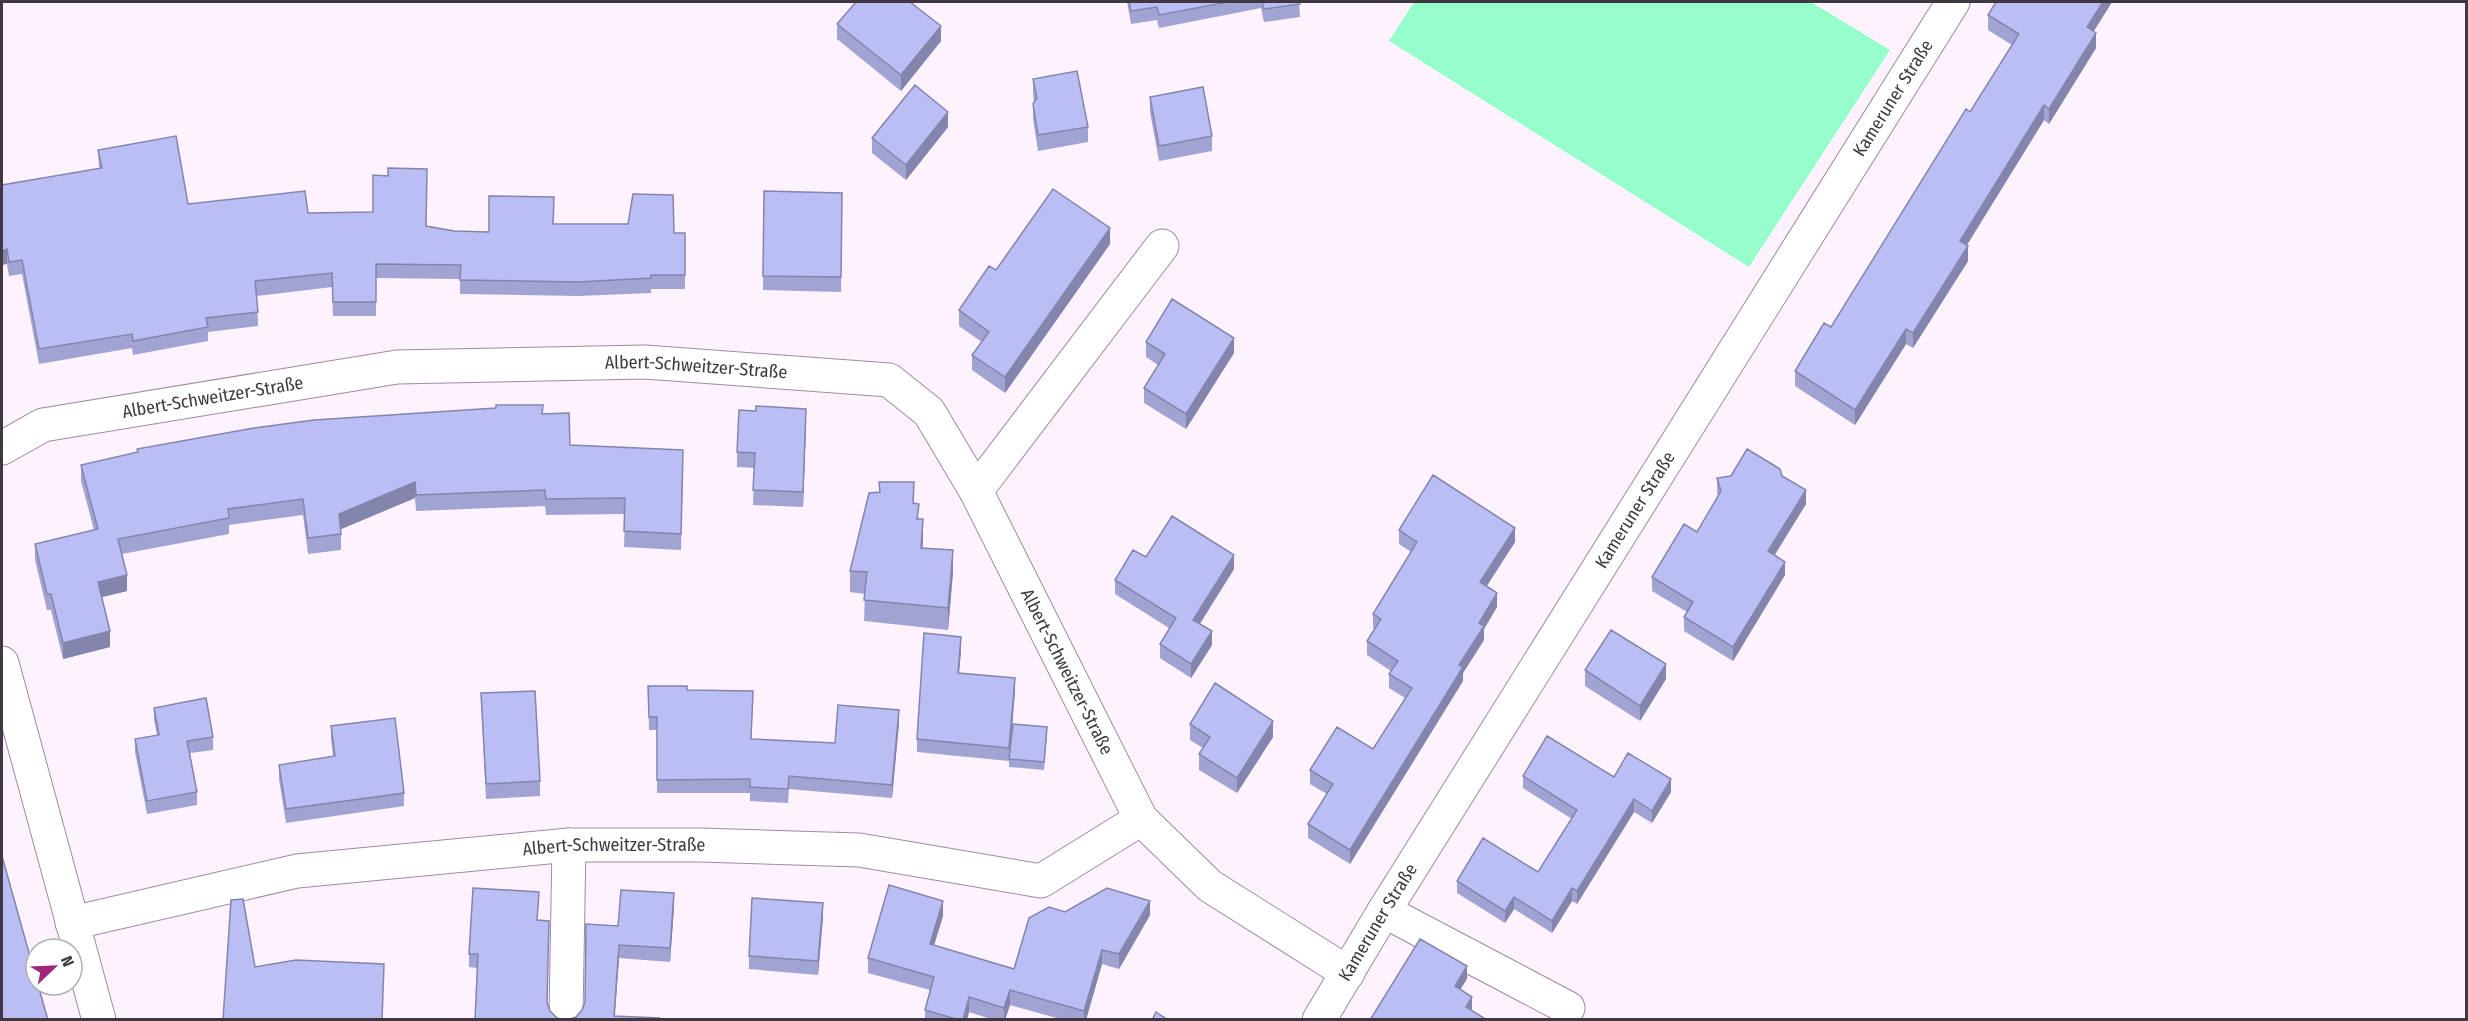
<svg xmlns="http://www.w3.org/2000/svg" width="2468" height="1021" font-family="'Fira Sans Condensed',sans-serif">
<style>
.green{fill:#95feca}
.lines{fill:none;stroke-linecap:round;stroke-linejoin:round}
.minor-casing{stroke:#9d8c9e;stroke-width:35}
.minor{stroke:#fff;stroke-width:33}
.wall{fill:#a1a3d3}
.shaded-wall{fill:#8385ac}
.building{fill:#bbbef5;stroke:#8385ac;stroke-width:1.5}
.labels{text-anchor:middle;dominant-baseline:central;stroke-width:6;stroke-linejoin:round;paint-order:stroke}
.street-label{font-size:18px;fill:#3f3840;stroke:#fff}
</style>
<rect width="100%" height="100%" fill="#fdf2fe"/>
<!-- green -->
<path class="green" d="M1414 2H1811L1890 50 1749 267 1389 41Z"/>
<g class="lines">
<defs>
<g id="minor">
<path id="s1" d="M2 448 43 425 397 367 645 362 889 380 929 412 976 491 1141 819 1210 886 1348 973"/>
<path d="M976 491 1162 246"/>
<path d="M2 663 99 1020"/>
<path d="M1384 911 1568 1008"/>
<path id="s2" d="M72 923 297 871 569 845H700L859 850 1041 881 1141 819"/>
<path d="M566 1015 569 845"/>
<path id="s3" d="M1319 1020 1384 911 1953 2"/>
</g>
</defs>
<!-- minor casing -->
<use href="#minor" class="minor-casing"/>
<!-- minor -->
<use href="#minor" class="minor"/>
</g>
<!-- wall -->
<path class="wall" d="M1127 2H1299L1300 17 1264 22 1261 8 1159 28 1157 20 1131 24Z
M1996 2H2112L2093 32 2096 48 2049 124 2044 120 1967 245 1968 261 1913 348 1906 344 1855 425 1795 386V371L1831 327 1970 112 2012 45 1988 30V15Z
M837 24 941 41 901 91 837 39Z
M1033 79 1088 127V142L1038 151 1033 119V104L1034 102 1033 94Z
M1150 97 1212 136V151L1159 161 1150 112Z
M948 127 906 180 872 153V138Z
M98 150 188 204 308 213 426 226 454 231 489 232 553 224 674 233H685V289H651V293L578 296 460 294V279L376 278V316H333L332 287 257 296 258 326 208 332V341L133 355 132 348 39 364 22 274 9 276 7 264 2 185 99 168Z
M764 191 842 193 841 292 763 290Z
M1110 244 1005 393 972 370V355L982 342 959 326V310L996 270Z
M1146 342 1234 353 1186 429 1144 403V388L1158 365 1146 357Z
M543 414 570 445 683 466 681 550 624 547 625 514 546 515 545 506 416 511 415 498 341 529V550L308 554 303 515 229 525V534L122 554 127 591 102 597 110 647 63 659 51 610H47L35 560V544L94 530 81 481V465Z
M806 424 803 507 753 505 754 468 737 467V452Z
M1782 476 1806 504 1775 555 1785 575 1733 661 1684 631V617L1687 612 1652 591V577L1697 532 1718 496 1717 492V478Z
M879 482 914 503 919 519 923 541 922 548 953 572 948 630 864 621 865 594 850 592V571L879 492Z
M1399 530 1515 542 1487 586 1497 607 1484 629V640L1463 673V681L1350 864 1308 838V824L1327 794 1310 784V770L1373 749 1405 698 1389 688V674L1391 671 1367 655V641L1375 629 1373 628V614L1411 552 1399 544Z
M1146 557 1234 569 1200 624 1212 645 1191 678 1160 658V644L1169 628 1115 594V580Z
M961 650 959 673 1015 691 1011 743 1047 735 1044 770 1009 767V761L917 752V739Z
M1585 670 1666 679 1640 721 1585 686Z
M648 686 687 690 753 704 751 739 835 743 899 723 892 798 789 789 788 803 750 801V793H657V730H649Z
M481 693 540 781V796L486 799Z
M154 708 213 737V750L190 753 197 792V805L147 814 135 752V739L157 735 154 720Z
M1190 724 1273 737 1237 793 1199 770V754L1203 748 1190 740Z
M331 726 404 793V806L286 823 279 779V765L333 756 331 739Z
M1523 776 1614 777 1671 792 1652 823 1634 812 1577 904 1572 901 1552 933 1514 909 1505 923 1457 893V881L1538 872 1572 819 1523 788Z
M539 905 475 1020 478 968 469 967V954Z
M674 907 670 962 619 958 615 1016 576 1017 582 1010 618 926Z
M1065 912 1150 915 1119 969 1102 964 1086 1020H1064L1010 1005 1005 1020H994L969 1012 967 1020H925V1010L930 990 868 973V958L943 916 934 945 1014 969Z
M823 917 818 975 749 969V956Z"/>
<!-- shaded-wall -->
<path class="shaded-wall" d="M2103 2H2112L2087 42V27Z
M941 26V41L901 91V75Z
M2096 33V48L2049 124V109Z
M2044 105V120L1960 256V241Z
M948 112V127L906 180V165Z
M1110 228V244L1005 393V377Z
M1968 246V261L1913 348V333Z
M7 249V264L2 265V251Z
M1906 329V344L1855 425V410Z
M1234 338V353L1186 429V414Z
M806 409V424L803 507V492Z
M415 482V498L339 530V514Z
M1806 490V504L1768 565V551Z
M923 519V541L921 569V548Z
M1515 528V542L1480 596V582Z
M953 550V572L948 630V608Z
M1234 555V569L1193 634V620Z
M1785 562V575L1733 661V647Z
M127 575V591L98 598V582Z
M1497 593V607L1484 629V640L1463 673V681L1350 864V850L1459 665 1479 623Z
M110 631V647L63 659V643Z
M1212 631V645L1191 678V664Z
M961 637V650L958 686V673Z
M1666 664V679L1640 721V706Z
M1015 678V691L1009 761V748Z
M899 710V723L892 798V785Z
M1273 721V737L1237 793V778Z
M1671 779V792L1652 823V811Z
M1634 799V812L1577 904V891Z
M1572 888V901L1552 933V921Z
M674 893V907L670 962V948Z
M1514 897V909L1505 923V911Z
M943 901V916L930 958V944Z
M1150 901V915L1119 969V954Z
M823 903V917L818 975V961Z
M619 945V958L614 1020Z
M1102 950V964L1086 1020H1084V1011Z
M1467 966V979L1455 998V986Z
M1010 990V1005L1005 1020H1004V1008Z
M969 997V1012L967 1020H963Z
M1472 997V1009L1466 1019V1007Z"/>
<!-- building -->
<path class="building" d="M856 2H910L941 26 901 75 837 24Z
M1129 2H1228L1159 15 1157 7 1131 11Z
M1262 2H1299L1300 4 1264 9Z
M1996 2H2103L2087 27 2096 33 2049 109 2044 105 1960 241 1968 246 1913 333 1906 329 1855 410 1795 371 1824 323 1831 327 1966 109 1970 112 2019 34 1988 15Z
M1077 71 1088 127 1038 135 1033 104 1037 98 1033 79Z
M915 85 948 112 906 165 872 138Z
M1203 87 1212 136 1159 146 1150 97Z
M176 136 188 204 305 191 308 213 373 212V175L388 176V168L427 169 426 226 454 231 489 232V196L554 197 553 224H628L633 194 673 195 674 233H685V275H651V278L578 282 460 280 461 265 376 264V302H333L332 273 255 281 258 312 206 318 208 327 133 341 132 334 39 349 22 260 9 262 7 249 2 251V185L102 168 98 150Z
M1053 189 1110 228 1005 377 972 355 989 332 959 310 989 266 996 270Z
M764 191 842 193 841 277 763 276Z
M1172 299 1234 338 1186 414 1144 388 1165 354 1146 342Z
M496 405H543L542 414 569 413 570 445 683 450 681 534 624 531 625 498 546 499 545 490 416 495 415 482 339 514 341 534 308 538 303 499 228 509 229 518 118 539 127 575 98 582 110 631 63 643 51 594H47L35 544 98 529 81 465 138 452 137 449 254 428 314 420 496 408Z
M756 406 806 409 803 492 753 490 755 453 737 452 739 410 756 411Z
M1747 449 1780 469 1782 476 1806 490 1768 551 1785 562 1733 647 1684 617 1693 602 1652 577 1684 524 1697 532 1721 491 1717 478 1731 476Z
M1433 475 1515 528 1480 582 1497 593 1479 623 1484 626 1459 665 1463 667 1350 850 1308 824 1333 784 1310 770 1337 727 1373 749 1412 688 1389 674 1398 661 1367 641 1381 619 1373 614 1417 542 1399 530Z
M879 482H914L913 503 919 504 917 519H923L921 548 953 550 948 608 864 600 867 572 850 571 869 493 880 492Z
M1172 516 1234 555 1193 620 1212 631 1191 664 1160 644 1176 618 1115 580 1133 550 1146 557Z
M1611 630 1666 664 1640 706 1585 670Z
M924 633 961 637 958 673 1015 678 1009 748 917 739Z
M1215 683 1273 721 1237 778 1199 754 1210 737 1190 724Z
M648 686H687V690L753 691 751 739 835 743 838 705 899 710 892 785 789 776 788 789 750 787V779L657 780V717H649Z
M535 691 540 781 486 784 481 693Z
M206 698 213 737 187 741 197 792 147 801 135 739 159 735 154 708Z
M395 718 404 793 286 809 279 765 335 756 331 726Z
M1013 724 1047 727 1044 762 1009 759Z
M1547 736 1614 777 1628 753 1671 779 1652 811 1634 799 1577 891 1572 888 1552 921 1514 897 1505 911 1457 881 1483 838 1538 872 1577 810 1523 776Z
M2 856 36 978V985H38L48 1020H2Z
M889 885 943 901 930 944 1014 969 1029 918 1049 907 1065 912 1107 888 1150 901 1119 954 1102 950 1084 1011 1010 990 1004 1008 969 997 963 1020H959L925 1010 934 977 868 958Z
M473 888 539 892 537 920 549 921 547 1002 550 1011 557 1018 564 1020H475L478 954H469Z
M621 890 674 893 670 948 619 945 614 1016 659 1018 658 1020H567L576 1017 582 1010 585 1002 586 924 618 926Z
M752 898 823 903 818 961 749 956Z
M243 899 255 967 296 960 384 964 382 1020H223L231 900Z
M1420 939 1467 966 1455 986 1472 997 1466 1007 1487 1020H1370Z
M1156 1012 1168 1020H1152Z"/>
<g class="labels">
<!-- street labels -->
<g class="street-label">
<text stroke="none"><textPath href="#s3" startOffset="1086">Kameruner Straße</textPath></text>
<text stroke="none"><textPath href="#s1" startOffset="705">Albert-Schweitzer-Straße</textPath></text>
<text stroke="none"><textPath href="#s1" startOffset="219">Albert-Schweitzer-Straße</textPath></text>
<text stroke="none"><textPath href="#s3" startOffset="600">Kameruner Straße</textPath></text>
<text stroke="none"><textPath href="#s1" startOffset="1244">Albert-Schweitzer-Straße</textPath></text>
<text stroke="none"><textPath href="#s2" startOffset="549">Albert-Schweitzer-Straße</textPath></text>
<text stroke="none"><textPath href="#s3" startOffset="114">Kameruner Straße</textPath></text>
</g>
</g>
<!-- border -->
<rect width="2468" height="1021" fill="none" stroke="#3f3840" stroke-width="6"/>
<!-- north arrow -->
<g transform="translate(54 967) rotate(67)"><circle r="28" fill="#ffffff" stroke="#b2afb3" stroke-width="1.5"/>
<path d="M0-4.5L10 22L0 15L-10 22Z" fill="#a0267c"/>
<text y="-9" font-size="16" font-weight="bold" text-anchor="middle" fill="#3f3840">N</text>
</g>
</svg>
